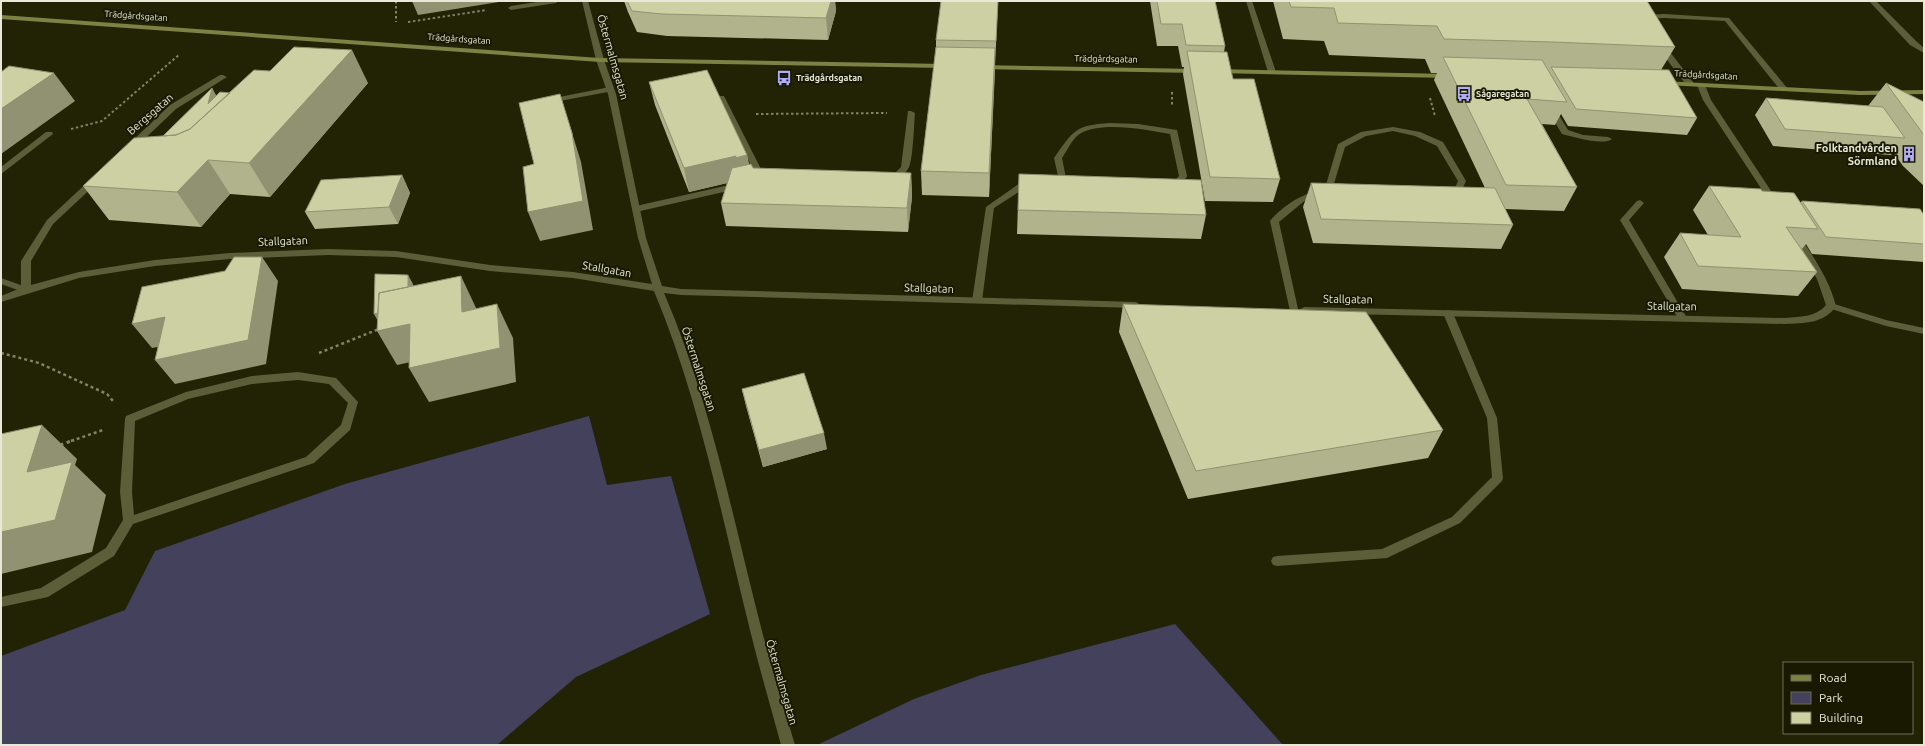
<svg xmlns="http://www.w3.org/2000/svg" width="1925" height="746" font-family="Ubuntu,sans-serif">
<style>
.green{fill:#43415b}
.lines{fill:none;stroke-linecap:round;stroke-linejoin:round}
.path-far2{stroke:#80826a;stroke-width:2;stroke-dasharray:2.5 2.5;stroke-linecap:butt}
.path-far1{stroke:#80826a;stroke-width:2.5;stroke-dasharray:3 3;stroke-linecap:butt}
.path{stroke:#80826a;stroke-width:3;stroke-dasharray:3.5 3.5;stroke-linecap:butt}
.lane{fill:#5c5e39;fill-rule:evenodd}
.street{fill:#5c5e39;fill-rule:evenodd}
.secondary{fill:#7e8144;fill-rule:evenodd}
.wall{fill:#b0b38b}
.shaded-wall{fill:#909271}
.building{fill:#cdd0a2;stroke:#909271}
.labels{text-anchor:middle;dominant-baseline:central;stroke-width:4;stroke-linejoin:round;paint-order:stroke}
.far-street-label{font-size:9px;fill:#e7e9d8;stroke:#181900}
.far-poi-label{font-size:9px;font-weight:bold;fill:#e7e9d8;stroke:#181900;text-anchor:start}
.street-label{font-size:11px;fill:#e7e9d8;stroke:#181900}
.poi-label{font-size:11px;font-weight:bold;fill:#e7e9d8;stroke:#181900;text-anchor:end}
</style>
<rect width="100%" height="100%" fill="#222305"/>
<!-- green -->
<path class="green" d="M589 416 607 485 671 476 710 614 576 677 497 745H1V656L125 610 155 551 345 484Z
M1175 624 1283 745H817L914 699 981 675Z"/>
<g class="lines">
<!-- path-far2 -->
<path class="path-far2" d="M396 1V22
M408 22 487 10
M1172 92V107
M1430 98 1435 116
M756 114 887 113
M71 129 102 121 180 54"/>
<!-- path-far1 -->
<path class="path-far1" d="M1 353 39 363 107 394 113 401
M319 353 379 329
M71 441 103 430"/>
<!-- path -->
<path class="path" d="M60 445 74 440"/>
<!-- lane -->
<path class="lane" d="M543 1H559L556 3 511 10 508 8 511 6Z
M1664 14 1729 18 1788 89 1784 91H1781L1725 21 1664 18 1642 19 1639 17 1642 15Z
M1658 44H1664L1693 82V86H1687L1658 48Z
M610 87 614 89 613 91 549 103 545 101 549 99Z
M718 96H724L725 98 767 181 766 183 763 184 759 181 717 98Z
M1548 107H1554L1568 130 1583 135 1608 137 1612 139C1604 146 1573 137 1562 134L1547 109Z
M908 111H911L915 113C914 124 913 159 909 167 905 176 894 182 885 180V176L895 173 901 167Z
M1110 123 1138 124 1177 130 1187 176 1186 178 1174 191H1168L1167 189 1179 176 1170 134C1147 130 1099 120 1078 135 1071 141 1067 151 1062 158L1067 183 1063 186 1060 185 1054 158C1073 131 1075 125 1110 123Z
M1393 127 1420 132 1443 142 1466 181C1462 190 1459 199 1447 197V193L1454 190 1458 181 1437 146 1415 136 1393 131 1366 136 1345 147 1330 197 1327 198 1323 195 1319 198H1308L1279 222 1298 309 1293 312 1290 311 1270 221C1278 210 1310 185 1323 195L1338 144 1361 132Z
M46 132H52L53 134 1 174V167Z
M1029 182 1033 185 1032 187 1025 188 994 208 982 301 980 303H974L972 301 986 207 1020 183Z
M738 183 742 186 741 188 636 212 632 209 636 206Z
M1640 200 1644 203 1629 220 1687 318 1685 320H1679L1620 220 1637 201Z
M1 278 29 288 31 290 26 293 1 284Z
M1831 303 1886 320 1924 328V334L1886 326 1828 308 1826 306 1828 304Z
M1448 310 1453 313 1497 418 1503 478 1502 481 1460 523 1387 558 1277 566 1273 565 1271 561 1273 557 1277 556 1382 549 1452 517 1492 477 1487 418 1443 313Z
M298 372 336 378 358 402 350 430 314 463 133 524 114 556 48 597 1 607V597L41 588 106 548 123 520 120 492 125 419 126 416 186 392 252 376ZM298 380 329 384 348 403 341 425 306 457 134 515 132 492 135 421 188 399 252 384Z"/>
<!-- street -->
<path class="street" d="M582 1H588L604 60 616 94 646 238 662 286 681 289 1136 302 1141 305 1136 308 681 295 664 293C711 402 733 520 763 635 773 672 784 708 795 745H781C771 708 760 671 751 634 722 519 700 401 654 291L573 278 490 271 396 257 328 255 230 259 155 266 79 278 1 302V296L21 288V261L47 220 92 178 95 177 99 180 98 182 53 224 31 261V285L79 272 155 260 230 253 328 249 396 251 490 265 573 272 652 284 638 238 608 94 596 60Z
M1246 1H1252L1276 72 1275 74H1269L1268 72Z
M1869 1H1876L1916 41 1924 48V53L1910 45Z
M220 75H223L227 77 176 109 135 148H129V144L170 105Z
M1698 83H1701L1705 85 1711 100 1779 203 1778 205H1772L1703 100 1697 85Z
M1796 234 1799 235C1814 258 1829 279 1836 306 1824 324 1804 323 1785 324L1304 313 1299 310 1304 307 1785 318C1800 316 1815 318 1826 305L1817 279 1792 237Z"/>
<!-- secondary -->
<path class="secondary" d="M1 15 600 58 945 64 949 66 945 68 600 62 1 19Z
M978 65 1197 69 1201 71 1197 73 981 69 977 67Z
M1214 69 1449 74 1453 76 1449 78 1217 73H1214Z
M1662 81 1860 91 1924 90V94L1860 95 1665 85 1661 83Z"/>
</g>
<!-- wall -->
<path class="wall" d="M624 1H835L836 11 828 40 667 36 637 32 628 12Z
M998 1 989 197 922 195 921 171 936 47V40Z
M1150 1H1215L1225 46 1224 52 1233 79 1280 179 1273 202 1205 201 1183 74 1184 67H1182L1178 46H1157Z
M1273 1H1647L1675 47 1661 70 1697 118 1687 135 1568 126 1561 114 1555 125 1542 124 1577 187 1564 211 1505 209 1513 225 1501 249 1313 243 1303 207 1311 183 1485 188 1434 80 1437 73H1431L1425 59 1329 55 1324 41 1283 39Z
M649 82 747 155 749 164 753 168 911 173 912 197 908 232 726 226 721 203 727 183 689 192 655 105Z
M368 83 270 197 230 194 201 227 109 220 83 186 163 136 212 88 216 96 230 93Z
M1886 83 1924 102V186L1903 166 1893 152 1891 155 1773 146 1755 115 1766 98 1868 106Z
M1019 174 1206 215 1201 239 1017 234Z
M402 175 410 193 398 224 315 229 305 212Z
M1709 186 1762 191 1800 203 1802 201 1924 215V262L1812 254 1806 244 1802 249 1817 272 1798 296 1682 289 1664 257 1680 233 1708 235 1693 210Z
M1123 304 1443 430 1428 458 1188 499 1119 332Z
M742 389 827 449 763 467 746 406Z"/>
<!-- shaded-wall -->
<path class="shaded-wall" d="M412 1H505L418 15Z
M831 1H835L836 11 828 40 826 18Z
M995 48V71L989 197V173Z
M352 50 368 83 270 197 249 163Z
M54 73 75 101 1 154V109Z
M212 88 217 97 208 104Z
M560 94 581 162 593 230 540 241 528 212Z
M747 155 751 179 740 180 689 192 684 168 736 156Z
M208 160 230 194 201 227 177 192Z
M911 173 912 197 908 232 907 208Z
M402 175 410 193 398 224 389 207Z
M262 257 278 281 266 364 175 384 155 360Z
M408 275 413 284 412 316 379 323 374 314Z
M461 276 477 310 462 312Z
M497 304 513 338 516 382 429 402 409 368Z
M165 317 185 342 152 348 132 324Z
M410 324 429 358 397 365 377 331Z
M42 425 77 459 75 465 106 495 92 552 1 574V532L27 472Z
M824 433 827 449 763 467 759 450Z"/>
<!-- building -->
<path class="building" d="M627 1H831L826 18 662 14 632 11Z
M941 1H998L996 41 936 40Z
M1157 1H1215L1225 46 1186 45 1182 24H1161Z
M1289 1H1647L1675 47 1553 42 1444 39 1437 26 1338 23 1334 8 1291 7Z
M294 47 352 50 249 163 208 160 177 192 83 186 134 138 176 135 190 129 254 70 270 71Z
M936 47 995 48 989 173 921 171Z
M1187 51 1227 52 1233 79H1254L1280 179 1210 177Z
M1443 57 1542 60 1567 102 1527 99 1577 187 1506 185Z
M9 66 54 73 1 109V72Z
M1551 67 1669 70 1697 118 1576 109Z
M707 70 747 155 735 158 736 156 684 168 649 82Z
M1886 83 1924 102V135Z
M212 88 208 104 220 92 230 93 190 129 176 135 163 136Z
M560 94 572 133 583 201 528 212 523 167 534 164 519 103Z
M1766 98 1883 107 1905 138 1785 129Z
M751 164 753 168 911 173 907 208 721 203 732 168Z
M1019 174 1201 180 1206 215 1018 210Z
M402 175 389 207 305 212 321 180Z
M1311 183 1495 188 1513 225 1321 219Z
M1709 186 1761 189 1762 191 1794 193 1818 229 1786 227 1817 272 1698 266 1680 233 1741 237Z
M1802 201 1920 209 1924 215V244L1826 237Z
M234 257H262L248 340 155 360 165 317 132 324 142 287 225 271Z
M375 274 408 275V287L379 293 378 313 374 314Z
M461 276 462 312 497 304 500 348 409 368 410 324 377 331 379 293Z
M1123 304 1366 312 1443 430 1196 471Z
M804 373 824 433 759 450 742 389Z
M42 425 27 472 72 462 55 520 1 532V434Z"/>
<!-- icons -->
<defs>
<symbol id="bus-bare" viewBox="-9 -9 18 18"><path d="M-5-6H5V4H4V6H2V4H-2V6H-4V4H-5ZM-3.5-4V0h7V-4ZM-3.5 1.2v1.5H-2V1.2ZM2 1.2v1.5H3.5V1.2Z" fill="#b2adf9" stroke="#181900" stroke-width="2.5" paint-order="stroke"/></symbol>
<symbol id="building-bare" viewBox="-9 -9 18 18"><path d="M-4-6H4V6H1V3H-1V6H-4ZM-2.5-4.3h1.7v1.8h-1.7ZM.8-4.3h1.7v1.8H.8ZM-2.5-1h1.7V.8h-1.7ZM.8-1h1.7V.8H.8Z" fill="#b2adf9" stroke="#181900" stroke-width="2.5" paint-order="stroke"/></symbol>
</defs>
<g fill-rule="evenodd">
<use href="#bus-bare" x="773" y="67" width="22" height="22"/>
<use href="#bus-bare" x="1453" y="83" width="22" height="22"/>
<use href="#building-bare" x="1898" y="143" width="22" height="22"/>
</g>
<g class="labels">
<!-- far-street labels -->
<g class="far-street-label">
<text transform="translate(136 16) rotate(4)">Trädgårdsgatan</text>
<text transform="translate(459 39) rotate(4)">Trädgårdsgatan</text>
<text transform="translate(1106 59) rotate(1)">Trädgårdsgatan</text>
<text transform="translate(1706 75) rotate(3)">Trädgårdsgatan</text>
</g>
<!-- far-poi labels -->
<g class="far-poi-label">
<text x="796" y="78">Trädgårdsgatan</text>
<text x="1476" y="94">Sågaregatan</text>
</g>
<!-- street labels -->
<g class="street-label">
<text transform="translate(613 57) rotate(74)">Östermalmsgatan</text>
<text transform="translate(150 114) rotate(-41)">Bergsgatan</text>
<text transform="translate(283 241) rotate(-2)">Stallgatan</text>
<text transform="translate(607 269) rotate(10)">Stallgatan</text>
<text transform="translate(929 288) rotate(2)">Stallgatan</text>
<text transform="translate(1348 299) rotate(1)">Stallgatan</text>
<text transform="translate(1672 306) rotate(1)">Stallgatan</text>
<text transform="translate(699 369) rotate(72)">Östermalmsgatan</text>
<text transform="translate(782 682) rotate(74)">Östermalmsgatan</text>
</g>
<!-- poi labels -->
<g class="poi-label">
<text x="1897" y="148">Folktandvården<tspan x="1897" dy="13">Sörmland</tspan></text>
</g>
</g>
<!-- border -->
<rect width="1925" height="746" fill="none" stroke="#e7e9d8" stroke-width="4"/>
<!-- legend -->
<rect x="1783" y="662" width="130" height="72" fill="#181900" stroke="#6b6c56"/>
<rect x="1791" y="675" width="20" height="6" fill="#7e8144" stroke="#6b6c56"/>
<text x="1819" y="682" font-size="12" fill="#e7e9d8">Road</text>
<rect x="1791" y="692" width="20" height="12" fill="#43415b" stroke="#6b6c56"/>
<text x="1819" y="702" font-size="12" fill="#e7e9d8">Park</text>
<rect x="1791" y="712" width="20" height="12" fill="#cdd0a2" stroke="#6b6c56"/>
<text x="1819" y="722" font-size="12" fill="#e7e9d8">Building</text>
</svg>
